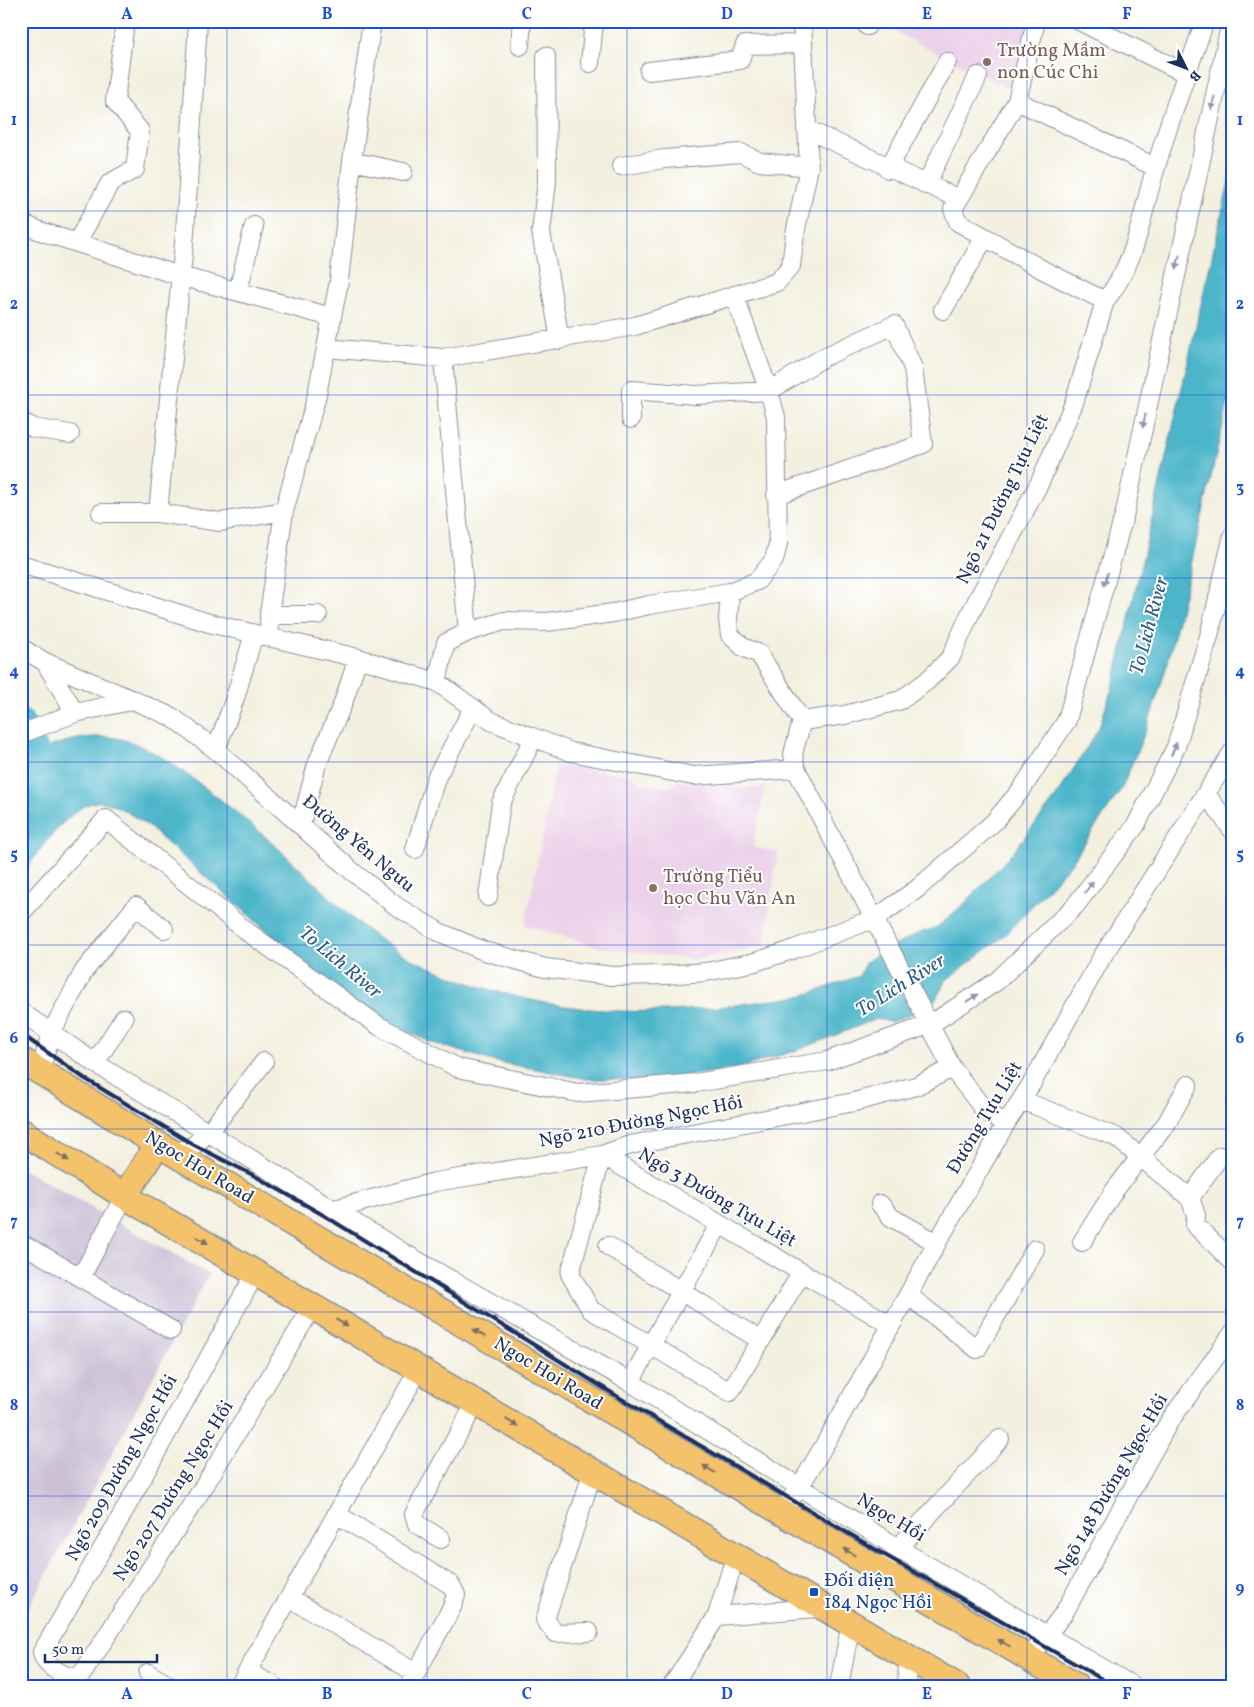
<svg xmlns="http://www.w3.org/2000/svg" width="1254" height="1707" font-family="Vollkorn,serif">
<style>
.built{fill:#ecd1ea}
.industrial{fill:#cbbfd5}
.water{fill:#4cb5ca;stroke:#347294}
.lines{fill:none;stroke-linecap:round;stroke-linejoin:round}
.river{stroke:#4cb5ca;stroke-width:28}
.minor-casing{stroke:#87909e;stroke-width:20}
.highway-casing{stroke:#87909e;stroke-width:28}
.minor{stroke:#fff;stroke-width:18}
.highway{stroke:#f3c26a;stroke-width:25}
.rail{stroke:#1b2f5e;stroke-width:4}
.oneway{fill:#8d97ae}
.oneway2{fill:#7c7163}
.grid{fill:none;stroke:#1d4ed8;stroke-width:1;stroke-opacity:0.55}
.education-dot{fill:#8d6e63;stroke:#fff;stroke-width:2}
.transit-dot{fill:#1a4fb4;stroke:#fff;stroke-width:2}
.labels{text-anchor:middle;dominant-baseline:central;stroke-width:4;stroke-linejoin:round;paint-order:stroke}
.education-label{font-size:19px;fill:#785e54;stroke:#fff;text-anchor:start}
.street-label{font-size:19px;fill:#1b2f5e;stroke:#fff}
.transit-label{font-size:19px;fill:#164399;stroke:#fff;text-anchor:start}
.water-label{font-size:20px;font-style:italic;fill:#2c5e84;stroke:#fff}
.neatline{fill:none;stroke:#1d4ed8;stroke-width:2}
.grid-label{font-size:16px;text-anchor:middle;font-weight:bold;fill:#1d4ed8}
</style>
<rect width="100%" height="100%" fill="#fff"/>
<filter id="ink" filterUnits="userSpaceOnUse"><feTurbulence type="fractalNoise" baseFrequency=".02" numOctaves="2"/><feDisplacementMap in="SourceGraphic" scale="10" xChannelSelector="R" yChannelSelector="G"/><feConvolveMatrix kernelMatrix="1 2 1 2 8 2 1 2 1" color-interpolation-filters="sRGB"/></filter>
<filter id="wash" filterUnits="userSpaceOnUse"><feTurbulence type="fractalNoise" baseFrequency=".0096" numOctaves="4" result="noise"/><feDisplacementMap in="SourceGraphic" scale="20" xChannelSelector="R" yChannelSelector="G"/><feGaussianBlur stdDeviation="1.12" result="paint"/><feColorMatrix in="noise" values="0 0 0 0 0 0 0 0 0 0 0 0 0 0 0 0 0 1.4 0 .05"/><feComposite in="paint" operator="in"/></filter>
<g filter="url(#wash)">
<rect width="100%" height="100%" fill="#f3f0df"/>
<!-- built -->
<path class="built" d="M893 21H1029L1014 91 889 29Z
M556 765 632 775 641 784 670 787 678 781 742 788 765 787 753 847 778 852 764 946 695 960 598 947 525 925Z"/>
<!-- industrial -->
<path class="industrial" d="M21 1168 209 1274 21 1622Z"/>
<!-- water -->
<path class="water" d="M1233 165V381L1188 578 1168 662 1148 725 1122 788 1070 865 1003 937 945 981 936 999 923 1009 891 1022 876 1019 801 1049 739 1068 662 1080 587 1079 493 1061 430 1042 370 1015 328 985 148 826C134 817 119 805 103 802 74 797 37 855 21 875V763C47 742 96 730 128 741 154 750 174 765 196 781 230 806 262 833 293 862 330 896 363 934 408 957 518 1012 631 1021 750 1003 770 1000 792 999 811 993 827 988 843 981 859 976L865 963 875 956 917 934 937 927 963 905 1009 857 1056 797 1099 728 1115 679Z"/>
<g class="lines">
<!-- river -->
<path class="river" d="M21 723 53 787"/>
</g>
</g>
<g filter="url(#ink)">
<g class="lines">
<defs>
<path id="minor" d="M1079 21 1187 74
M867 26 869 21
M520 46 522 21
M546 56 547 181 541 232 560 340
M590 63 594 21
M649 71 740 60 745 45 803 44
M1017 101 1155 167
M806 129 959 199
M352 161 403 172
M621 166 664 159 741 153 760 162 809 167
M888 169 947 62
M926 185 978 76
M21 223 40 231 180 276 331 317
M77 242 110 183 135 169 140 131 115 101 125 21
M238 291 254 226
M1105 301C1139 258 1140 217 1156 167 1170 118 1188 70 1205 21
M943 310 985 237
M326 348 443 358 635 326 777 282 791 266 795 234 809 167 802 21
M443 358 468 632
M631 419V390L696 395 769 391 734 295
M21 421 33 428 70 434
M776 495 923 444 913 368 894 325 824 357 769 391 776 417 778 544 774 560 757 581 730 592 728 620 730 635 743 647 759 654 802 721
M101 513H158L220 522 284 511
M158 513 185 233 198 21
M21 564 209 623 358 658 437 682 491 721 571 752 693 776 796 769
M269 615H318
M270 637 269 615 284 511 316 399 339 281 352 161 372 21
M21 648 45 662 172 717 216 750 353 872 396 906 439 932 484 951 545 968 612 976 665 975 706 972 755 962 789 951 876 918 917 889 994 822 1021 790 1067 720 1125 512 1231 21
M45 662 75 713
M437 682 446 643 468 632 504 621 547 622 613 613 649 605 730 592
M802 721 845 715 901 700 927 681 951 657 970 614 1040 482 1074 403 1105 301 1045 271 958 222 953 209 1017 101 1036 21
M802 721 793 754 796 769 952 1068 982 1107 1005 1125
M21 734 75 713 135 700
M216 750 235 698 254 634
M1207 795 1233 831
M301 824 317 764 343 703 358 658
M415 849 436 778 473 708
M488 897 501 803 533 739
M21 913 106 819 249 933 379 1026 458 1068 578 1093 696 1083 827 1061 931 1024 997 981 1075 906 1136 825 1176 747 1209 636 1233 535
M21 1012 95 1063 404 1253 630 1382 898 1548 1133 1686
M95 1063 124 1018
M40 1072 51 1033 84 971 136 906 164 929
M1021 1100 1116 1137 1190 1198 1196 1215 1195 1225 1233 1262
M174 1154 194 1145 208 1133 264 1062
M1190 1198 1220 1156
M880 1204 891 1217 937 1243
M335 1209 435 1182 602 1155 630 1145 854 1102 916 1086 952 1068
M1082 1242 1114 1191 1166 1124 1188 1085
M21 1243 171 1330
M608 1246 760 1340
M256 1272 118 1522 42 1652C43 1665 63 1676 74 1678L82 1674 206 1483 313 1306
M802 1272 730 1392 591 1310 570 1274 602 1155C698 1212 795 1268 891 1325
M81 1277 125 1195
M908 1295 977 1349 1035 1249
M630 1382 719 1225
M781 1512 799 1488 829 1437 938 1241 1005 1125 1032 1083 1102 957 1233 751
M338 1515 451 1585 456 1595 452 1607 409 1686
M441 1539 417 1524 414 1514 476 1402
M881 1571 898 1548 1000 1439
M290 1598 416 1673
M717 1616 816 1608 823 1611
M589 1632 556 1633 545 1620 593 1471
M1029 1658 1064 1613 1169 1422 1233 1333
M248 1672 274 1686
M148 1673 170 1686
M239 1686 419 1369
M672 1686 717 1616 735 1557
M839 1686 851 1623
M907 1686 908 1657"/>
<path id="highway" d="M21 1060 158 1144 1076 1686
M21 1131 121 1194 957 1686
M125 1195 158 1144"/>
</defs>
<!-- minor casing -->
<use href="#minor" class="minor-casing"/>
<!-- highway casing -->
<use href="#highway" class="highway-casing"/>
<!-- minor -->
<use href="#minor" class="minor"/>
<!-- highway -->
<use href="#highway" class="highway"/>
<!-- rail -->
<path class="rail" d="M21 1034 84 1078 194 1145 255 1176 325 1216 620 1398 890 1558 1114 1686"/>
</g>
<!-- one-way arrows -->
<defs><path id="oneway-solid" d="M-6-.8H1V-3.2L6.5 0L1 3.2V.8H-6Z" transform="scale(1.25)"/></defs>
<g class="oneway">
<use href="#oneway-solid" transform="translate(1213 103) rotate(102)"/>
<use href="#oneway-solid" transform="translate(1178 262) rotate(102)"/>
<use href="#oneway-solid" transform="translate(1144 421) rotate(102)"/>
<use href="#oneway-solid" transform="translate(1106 579) rotate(106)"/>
<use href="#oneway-solid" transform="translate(1174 749) rotate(-67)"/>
<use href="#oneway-solid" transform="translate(1089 887) rotate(-53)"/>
<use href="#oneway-solid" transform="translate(972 998) rotate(-33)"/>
</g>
<g class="oneway2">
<use href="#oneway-solid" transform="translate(63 1157) rotate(32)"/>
<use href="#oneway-solid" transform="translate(202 1240) rotate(30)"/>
<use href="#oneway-solid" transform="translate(342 1323) rotate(31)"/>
<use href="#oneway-solid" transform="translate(479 1333) rotate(-149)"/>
<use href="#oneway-solid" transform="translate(512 1423) rotate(31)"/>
<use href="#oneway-solid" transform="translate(709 1469) rotate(-149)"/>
<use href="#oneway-solid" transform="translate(849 1552) rotate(-149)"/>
<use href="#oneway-solid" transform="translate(1004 1643) rotate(-150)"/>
</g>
</g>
<!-- grid -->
<path class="grid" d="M227 21V1686M427 21V1686M627 21V1686M827 21V1686M1027 21V1686M21 211H1233M21 395H1233M21 578H1233M21 762H1233M21 945H1233M21 1129H1233M21 1312H1233M21 1496H1233"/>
<!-- markers -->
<g class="education-dot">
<circle cx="987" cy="62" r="5"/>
<circle cx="653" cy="888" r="5"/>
</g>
<rect class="transit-dot" x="809" y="1587" width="10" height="10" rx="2.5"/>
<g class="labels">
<!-- education labels -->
<g class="education-label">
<text x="997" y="51">Trường Mầm<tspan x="997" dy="22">non Cúc Chi</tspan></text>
<text x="663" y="877">Trường Tiểu<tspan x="663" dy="22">học Chu Văn An</tspan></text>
</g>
<!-- street labels -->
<g class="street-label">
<text transform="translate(1003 499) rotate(-64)">Ngõ 21 Đường Tựu Liệt</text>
<text transform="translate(358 844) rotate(40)">Đường Yên Ngưu</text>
<text transform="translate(985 1118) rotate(-59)">Đường Tựu Liệt</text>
<text transform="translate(641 1122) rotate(-11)">Ngõ 210 Đường Ngọc Hồi</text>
<text transform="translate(199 1168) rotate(31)">Ngoc Hoi Road</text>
<text transform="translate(717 1198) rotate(30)">Ngõ 3 Đường Tựu Liệt</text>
<text transform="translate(548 1374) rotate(31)">Ngoc Hoi Road</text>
<text transform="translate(122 1468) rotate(-61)">Ngõ 209 Đường Ngọc Hồi</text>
<text transform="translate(1112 1485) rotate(-60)">Ngõ 148 Đường Ngọc Hồi</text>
<text transform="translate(174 1491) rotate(-58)">Ngõ 207 Đường Ngọc Hồi</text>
<text transform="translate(891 1518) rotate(31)">Ngọc Hồi</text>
</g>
<!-- transit labels -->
<g class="transit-label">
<text x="824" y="1581">Đối diện<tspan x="824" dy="22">184 Ngọc Hồi</tspan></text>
</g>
<!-- water labels -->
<g class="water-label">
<text transform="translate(1150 626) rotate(-75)">To Lich River</text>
<text transform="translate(340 963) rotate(40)">To Lich River</text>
<text transform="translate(901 986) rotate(-32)">To Lich River</text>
</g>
</g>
<!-- margin -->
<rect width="1254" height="1707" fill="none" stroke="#fff" stroke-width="55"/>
<!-- north arrow -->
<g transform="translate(1186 68) rotate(132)" stroke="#ffffff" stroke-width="4" paint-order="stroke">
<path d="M0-4L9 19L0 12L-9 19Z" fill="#1b2f5e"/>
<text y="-8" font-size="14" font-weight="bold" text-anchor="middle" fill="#1b2f5e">B</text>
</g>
<!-- scale -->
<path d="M45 1654v8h112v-8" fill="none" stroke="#1b2f5e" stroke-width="2.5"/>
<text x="52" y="1654" font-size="15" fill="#1b2f5e" stroke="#ffffff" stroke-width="4" paint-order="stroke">50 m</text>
<rect x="28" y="28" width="1198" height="1652" class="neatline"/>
<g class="grid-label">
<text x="127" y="19">A</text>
<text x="327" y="19">B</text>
<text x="527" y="19">C</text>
<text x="727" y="19">D</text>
<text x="927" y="19">E</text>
<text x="1127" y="19">F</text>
<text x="14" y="125">1</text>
<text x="1240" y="125">1</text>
<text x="14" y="309">2</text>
<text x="1240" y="309">2</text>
<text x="14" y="492">3</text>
<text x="1240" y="492">3</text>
<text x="14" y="676">4</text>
<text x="1240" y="676">4</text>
<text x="14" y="859">5</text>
<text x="1240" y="859">5</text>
<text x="14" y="1043">6</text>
<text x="1240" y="1043">6</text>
<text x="14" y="1226">7</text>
<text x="1240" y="1226">7</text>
<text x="14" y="1410">8</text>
<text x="1240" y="1410">8</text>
<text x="14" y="1593">9</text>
<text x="1240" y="1593">9</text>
<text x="127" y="1699">A</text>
<text x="327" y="1699">B</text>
<text x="527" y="1699">C</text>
<text x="727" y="1699">D</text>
<text x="927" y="1699">E</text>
<text x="1127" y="1699">F</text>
</g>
</svg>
